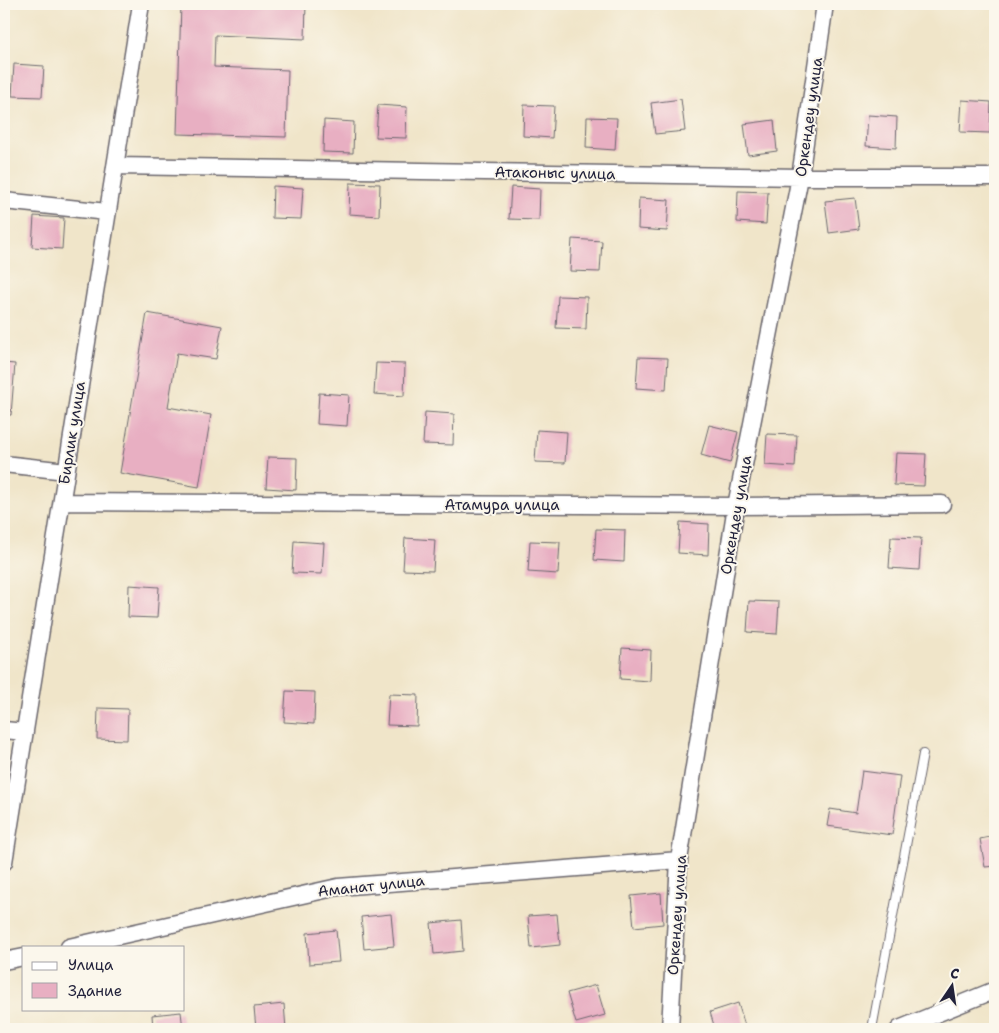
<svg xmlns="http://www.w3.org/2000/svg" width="999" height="1033" font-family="'Shantell Sans',sans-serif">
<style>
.building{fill:#e8afc2}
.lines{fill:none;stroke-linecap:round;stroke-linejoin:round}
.lane-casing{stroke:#6a666d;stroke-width:10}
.street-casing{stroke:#6a666d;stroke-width:19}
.lane{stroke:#fff;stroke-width:8}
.street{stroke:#fff;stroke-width:16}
.labels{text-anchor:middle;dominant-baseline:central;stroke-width:4;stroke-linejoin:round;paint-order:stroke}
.street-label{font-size:15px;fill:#22223b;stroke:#fbf7ec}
</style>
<rect width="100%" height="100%" fill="#fbf7ec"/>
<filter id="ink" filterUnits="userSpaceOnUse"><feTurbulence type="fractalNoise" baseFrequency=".02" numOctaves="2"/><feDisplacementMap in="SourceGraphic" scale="10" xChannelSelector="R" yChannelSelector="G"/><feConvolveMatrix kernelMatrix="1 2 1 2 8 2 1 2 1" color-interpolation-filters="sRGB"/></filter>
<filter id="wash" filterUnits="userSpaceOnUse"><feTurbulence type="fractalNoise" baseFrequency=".0096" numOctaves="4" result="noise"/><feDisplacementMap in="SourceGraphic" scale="20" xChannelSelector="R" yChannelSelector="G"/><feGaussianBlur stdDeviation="1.12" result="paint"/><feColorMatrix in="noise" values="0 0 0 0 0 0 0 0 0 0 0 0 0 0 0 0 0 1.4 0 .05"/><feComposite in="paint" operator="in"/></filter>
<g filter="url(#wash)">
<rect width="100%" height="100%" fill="#f0e5c9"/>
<g id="blocks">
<!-- building -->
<path class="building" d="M181 4H306L305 39 215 35 214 67 288 70 286 137 177 134Z
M14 64 44 66 42 97 12 96Z
M681 99 685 131 655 134 651 103Z
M962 100 991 102 990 133 960 132Z
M378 105 407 107 406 138 376 137Z
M524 105 554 106 552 138 523 136Z
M868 115 897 117 896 148 866 146Z
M587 117 617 118 615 150 586 148Z
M324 120 354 122 353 153 323 152Z
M774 120 777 151 748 155 744 124Z
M350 183 380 184 379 216 349 214Z
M273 186 303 188 301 219 272 218Z
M511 187 540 189 539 220 509 219Z
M738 191 768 192 766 224 737 222Z
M639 198 669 200 667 231 638 229Z
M855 198 859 229 829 233 825 201Z
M34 216 64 218 62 249 32 247Z
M572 239 602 241 600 272 570 271Z
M558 296 587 297 586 329 556 328Z
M147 313 222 326 216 359 177 353 168 407 211 415 199 487 120 473Z
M638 357 668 358 666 390 636 388Z
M4 363 15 364 11 415H4Z
M376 363 405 364 404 396 374 394Z
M319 393 349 395 347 426 317 424Z
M425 412 454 414 453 445 423 444Z
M709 425 738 432 730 463 701 455Z
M537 430 567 432 565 463 535 462Z
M767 434 797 435 795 467 765 465Z
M896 453 926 454 924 486 894 485Z
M268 457 297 458 296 490 266 488Z
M680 522 709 524 708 555 678 553Z
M596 529 625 530 624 562 594 560Z
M891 537 921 538 919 570 889 568Z
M405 538 435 540 433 571 403 570Z
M294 541 324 543 322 574 292 573Z
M530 541 560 542 558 574 528 572Z
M129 585 159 587 157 618 128 617Z
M749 601 779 602 777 634 747 632Z
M622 648 651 650 650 681 620 679Z
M286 691 315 692 314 724 284 722Z
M389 694 418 695 417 726 387 725Z
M98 708 128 709 127 740 97 739Z
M862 771 900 776 892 835 827 826 830 809 856 813Z
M995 836V866L985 867 980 839Z
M661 893 663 924 634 927 631 896Z
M391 914 394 946 364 949 361 917Z
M557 914 560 945 531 948 528 916Z
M461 920 463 951 434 954 431 923Z
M336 930 339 962 309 964 307 933Z
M596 985 605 1015 576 1023 567 993Z
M738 1003 746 1029H715L710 1012Z
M284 1004 286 1029H256L254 1007Z
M181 1012 183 1029H153L152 1015Z"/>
</g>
</g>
<g filter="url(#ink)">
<use href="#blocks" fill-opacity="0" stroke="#6a666d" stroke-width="1"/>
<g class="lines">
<defs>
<path id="lane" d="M872 1029 923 754"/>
<path id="street" d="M115 166 800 177H995
M4 201 107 212
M4 464 66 471
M62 502 736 506 942 504
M4 730 25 732
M4 862 141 4
M69 947 338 887 679 860
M4 961 24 957
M670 1029 679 860 736 506 800 177 825 4
M899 1029 995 990"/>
</defs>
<!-- lane casing -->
<use href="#lane" class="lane-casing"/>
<!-- street casing -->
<use href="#street" class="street-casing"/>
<!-- lane -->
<use href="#lane" class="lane"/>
<!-- street -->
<use href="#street" class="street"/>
</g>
</g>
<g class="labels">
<!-- street labels -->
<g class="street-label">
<text transform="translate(809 117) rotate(-82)">Оркендеу улица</text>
<text transform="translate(555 173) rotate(1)">Атаконыс улица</text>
<text transform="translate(72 433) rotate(-81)">Бирлик улица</text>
<text x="502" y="505">Атамура улица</text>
<text transform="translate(736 515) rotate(-80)">Оркендеу улица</text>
<text transform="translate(371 886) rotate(-6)">Аманат улица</text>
<text transform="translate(677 915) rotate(-86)">Оркендеу улица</text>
</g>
</g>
<!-- margin -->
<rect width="999" height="1033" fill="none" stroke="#fbf7ec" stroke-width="20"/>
<!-- legend -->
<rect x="22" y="946" width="162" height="65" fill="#fbf7ec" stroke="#a4a2a5"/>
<rect x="32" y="962" width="25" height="8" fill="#ffffff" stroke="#a4a2a5"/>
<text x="68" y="970" font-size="15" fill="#22223b">Улица</text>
<rect x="32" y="983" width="25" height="15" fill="#e8afc2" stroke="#a4a2a5"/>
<text x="68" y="996" font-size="15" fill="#22223b">Здание</text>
<!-- north arrow -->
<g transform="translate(952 986) rotate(13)" stroke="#fbf7ec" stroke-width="4" paint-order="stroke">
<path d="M0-4L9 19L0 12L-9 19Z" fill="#22223b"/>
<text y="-8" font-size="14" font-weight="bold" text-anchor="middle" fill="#22223b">С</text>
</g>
</svg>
